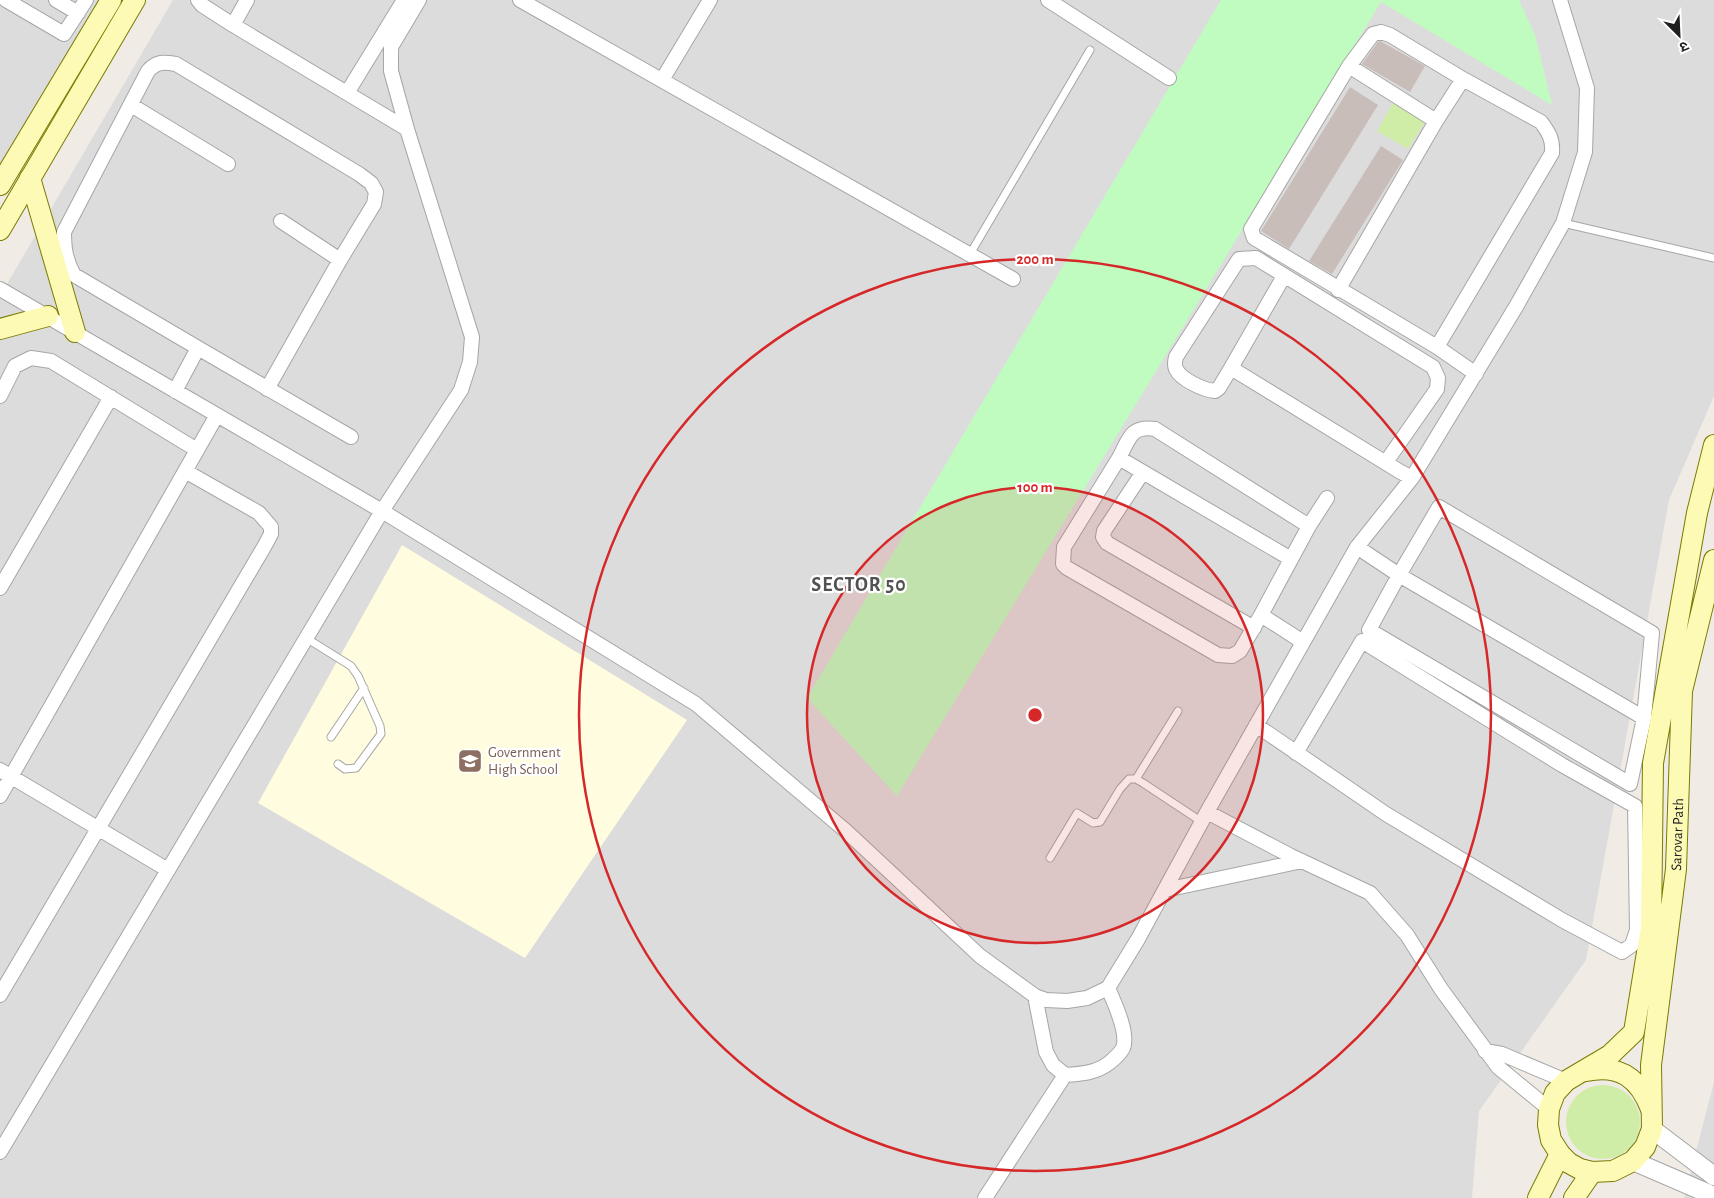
<svg xmlns="http://www.w3.org/2000/svg" width="1714" height="1198" font-family="'Alegreya Sans','Noto Sans Devanagari',sans-serif">
<style>
.residential{fill:#dddcdc}
.education{fill:#fffcdf}
.grass{fill:#d0eda8}
.park{fill:#c0fcc0}
.building{fill:#c8bdb8}
.lines{fill:none;stroke-linecap:round;stroke-linejoin:round}
.service-casing{stroke:#a6a6a6;stroke-width:9}
.minor-casing{stroke:#a6a6a6;stroke-width:16}
.tertiary-casing{stroke:#a6a6a6;stroke-width:20}
.secondary-casing{stroke:#797c00;stroke-width:22}
.service{stroke:#fff;stroke-width:7}
.minor{stroke:#fff;stroke-width:14}
.tertiary{stroke:#fff;stroke-width:18}
.secondary{stroke:#fdfab6;stroke-width:20}
.ring{fill:none;stroke:#d62828;stroke-width:2.5}
.labels{text-anchor:middle;dominant-baseline:central;stroke-width:4.5;stroke-linejoin:round;paint-order:stroke}
.education-label{font-size:15px;fill:#785e54;stroke:#fff;text-anchor:start}
.street-label{font-size:15px;fill:#1f1f1f;stroke:#fff}
.district-label{font-size:20px;font-weight:bold;letter-spacing:1px;fill:#525252;stroke:#fff}
.centre{fill:#d62828;stroke:#fff;stroke-width:2.5}
.ring-label{font-size:15px;text-anchor:middle;font-weight:bold;fill:#d62828;stroke:#fff;stroke-width:4.5;stroke-linejoin:round;paint-order:stroke}
</style>
<rect width="100%" height="100%" fill="#f0ebe5"/>
<!-- residential -->
<path class="residential" d="M0 0H116L0 196Z
M173 0H1714V396L1669 500 1586 960 1479 1111 1472 1198H0V296Z
M1714 1082V1198H1684Z"/>
<!-- education -->
<path class="education" d="M402 545 687 720 525 958 258 803Z"/>
<!-- grass -->
<path class="grass" d="M1394 101 1426 120 1408 149 1377 131Z
M1566 1122a37 37 0 1 1 74 0a37 37 0 1 1-74 0Z"/>
<!-- park -->
<path class="park" d="M1221 0H1519L1535 35 1552 105 1381 2 897 796 807 698Z"/>
<!-- building -->
<path class="building" d="M1380 41 1425 66 1410 92 1362 64 1378 42Z
M1350 87 1378 105 1289 249 1261 231Z
M1381 146 1403 160 1332 274 1309 261Z"/>
<g class="lines">
<defs>
<path id="service" d="M1563 223 1714 258
M970 254 1090 50
M306 638 351 666 358 676 380 726 381 734 356 768 345 769 338 764
M331 737 364 688
M1136 779 1178 711
M1050 858 1077 813 1093 823 1100 822 1120 789 1129 779H1136L1143 783 1202 822"/>
<path id="minor" d="M6 0 64 34 86 0
M56 0 78 13
M198 0 202 5 233 25
M247 0 233 25 407 129
M520 0 1013 279
M1048 0 1169 78
M1349 66 1436 121
M662 80 710 0
M347 93 404 0
M131 105 228 164
M281 221 340 260
M0 289 382 511 696 704 846 831 980 956 1035 996 1046 1000 1067 1001 1087 998 1108 988 1138 939 1207 812 1357 547 1412 478 1517 305 1563 223 1585 152 1587 88 1560 0
M1338 290 1436 121 1463 79
M1437 347 1552 153C1553 139 1549 133 1541 122L1463 79 1390 35 1381 32 1373 34 1349 66 1251 229 1254 238 1437 347 1476 374
M198 348 74 275C66 261 64 249 64 232L148 71C157 61 164 62 176 64L359 174 371 183 376 192 374 204 340 260 267 389
M1231 368 1284 276
M175 391 198 348 351 437
M0 396 15 366 31 358 51 361 197 450
M1119 458 1064 547 1063 564 1067 568 1218 655 1232 656 1240 651 1261 615
M1386 462 1437 389 1438 378 1433 367 1256 258 1239 259 1176 357C1175 361 1174 365 1176 369 1181 380 1204 390 1215 391L1219 388 1231 368 1399 471 1412 478
M1143 472 1104 531 1103 537 1107 543 1254 628
M1357 547 1399 575 1439 507 1652 633 1644 718 1630 784 1369 630 1399 575 1644 718
M1291 559 1119 458C1129 440 1130 425 1155 429L1309 526
M0 588 111 397
M1303 642 1261 615 1309 526 1327 498
M1256 725 1386 814 1562 920 1622 952 1632 945 1637 930 1635 806 1562 765 1362 641 1296 753
M0 770 168 870
M0 796 217 415
M1207 812 1291 856 1370 893 1407 935 1441 989 1498 1067 1549 1109
M1165 890 1302 861
M0 995 264 547 271 534V527L259 513 185 471
M1035 996 1046 1052 1053 1065 1065 1075C1081 1074 1096 1073 1109 1063 1114 1059 1120 1054 1123 1048 1129 1033 1114 1002 1108 988
M1485 1051 1502 1054 1566 1081
M0 1152 382 511 461 390 470 362 472 337 407 129 391 71V47L419 0
M985 1198 1065 1075"/>
<path id="tertiary" d="M1652 1129 1714 1176
M1633 1161 1714 1196"/>
<g id="secondary">
<path d="M30 178 75 332"/>
<path d="M0 185 111 0"/>
<path d="M0 230 135 0"/>
<path d="M0 329 48 316"/>
<path id="s1" d="M1714 445 1697 513 1653 763 1651 928 1634 1032 1610 1055 1566 1081 1555 1093 1549 1109 1548 1125 1551 1140 1560 1154 1569 1163 1580 1169 1592 1172 1613 1171 1633 1161 1645 1147 1652 1129 1651 1065 1676 869 1682 691 1714 560"/>
<path d="M1586 1071C1620 1064 1639 1078 1651 1109"/>
<path d="M1538 1198 1560 1154"/>
<path d="M1574 1198 1592 1172"/>
</g>
</defs>
<!-- service casing -->
<use href="#service" class="service-casing"/>
<!-- minor casing -->
<use href="#minor" class="minor-casing"/>
<!-- tertiary casing -->
<use href="#tertiary" class="tertiary-casing"/>
<!-- secondary casing -->
<use href="#secondary" class="secondary-casing"/>
<!-- service -->
<use href="#service" class="service"/>
<!-- minor -->
<use href="#minor" class="minor"/>
<!-- tertiary -->
<use href="#tertiary" class="tertiary"/>
<!-- secondary -->
<use href="#secondary" class="secondary"/>
</g>
<!-- distance rings -->
<circle cx="1035" cy="715" r="228" fill="#d62828" fill-opacity=".12"/>
<g class="ring">
<circle cx="1035" cy="715" r="228"/>
<circle cx="1035" cy="715" r="456"/>
</g>
<!-- icons -->
<defs>
<symbol id="school-square" viewBox="-11 -11 22 22"><rect x="-9" y="-9" width="18" height="18" rx="4" fill="#8d6e63" stroke="#fff"/><path d="M0-5L7-2L0 1L-7-2ZM-4 1L0 2.5L4 1V4Q0 6-4 4Z" fill="#fff"/></symbol>
</defs>
<g fill-rule="evenodd">
<use href="#school-square" x="456" y="747" width="28" height="28"/>
</g>
<g class="labels">
<!-- education labels -->
<g class="education-label">
<text x="488" y="752">Government<tspan x="488" dy="17">High School</tspan></text>
</g>
<!-- street labels -->
<g class="street-label">
<text stroke="none"><textPath href="#s1" startOffset="1175">Sarovar Path</textPath></text>
</g>
<!-- district labels -->
<g class="district-label">
<text x="859" y="585">SECTOR 50</text>
</g>
</g>
<circle cx="1035" cy="715" r="8" class="centre"/>
<g class="ring-label">
<text x="1035" y="264">200 m</text>
<text x="1035" y="492">100 m</text>
</g>
<!-- north arrow -->
<g transform="translate(1679 35) rotate(156)" stroke="#ffffff" stroke-width="4" paint-order="stroke">
<path d="M0-4L9 19L0 12L-9 19Z" fill="#1f1f1f"/>
<text y="-8" font-size="14" font-weight="bold" text-anchor="middle" fill="#1f1f1f">उ</text>
</g>
</svg>
